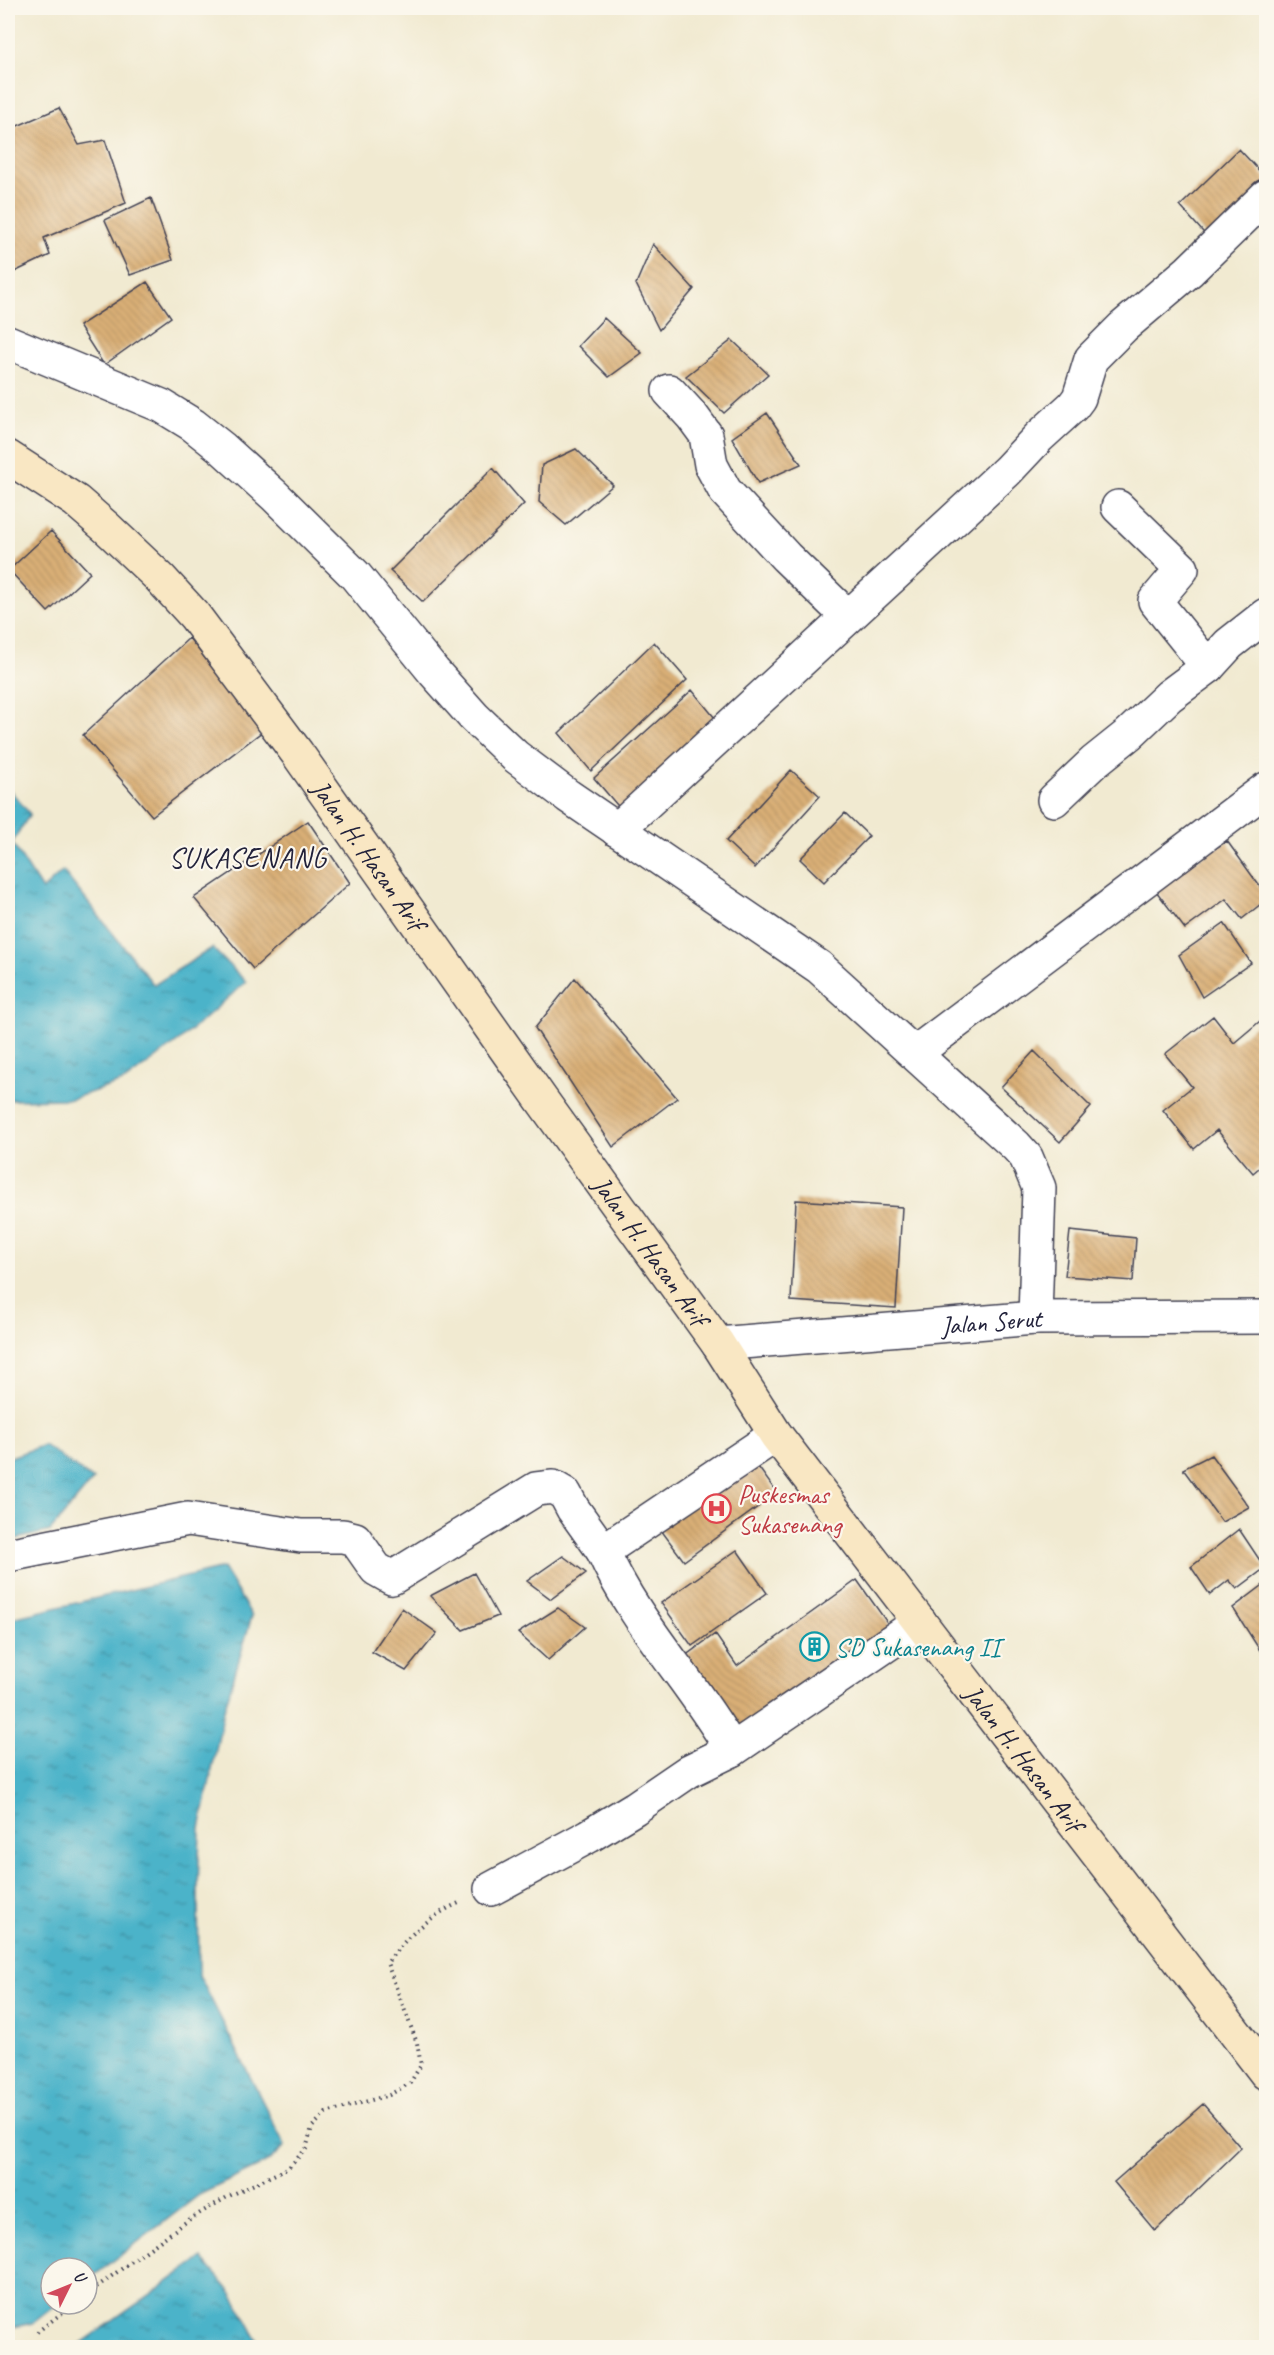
<svg xmlns="http://www.w3.org/2000/svg" width="1274" height="2355" font-family="Caveat,sans-serif">
<style>
.water{fill:url(#water-ripples);stroke:#366a82;stroke-width:1.5}
.building{fill:url(#building-back-hatch)}
.lines{fill:none;stroke-linecap:round;stroke-linejoin:round}
.minor-casing{stroke:#414052;stroke-width:36}
.secondary-casing{stroke:#414052;stroke-width:36}
.path{stroke:#414052;stroke-width:4;stroke-dasharray:1.5 4.5;stroke-linecap:butt}
.minor{stroke:#fff;stroke-width:33}
.secondary{stroke:#f9e7c3;stroke-width:33}
.labels{text-anchor:middle;dominant-baseline:central;stroke-width:4.5;stroke-linejoin:round;paint-order:stroke}
.street-label{font-size:26px;fill:#22223b;stroke:#fbf7ec}
.health-label{font-size:26px;fill:#be3a42;stroke:#fbf7ec;text-anchor:start}
.culture-label{font-size:26px;fill:#0d838f;stroke:#fbf7ec;text-anchor:start}
.quarter-label{font-size:28px;letter-spacing:1.5px;fill:#22223b;stroke:#fbf7ec}
</style>
<defs>
<pattern id="water-ripples" width="26" height="14" patternUnits="userSpaceOnUse" patternTransform="scale(1.5)"><rect width="26" height="14" fill="#4bb3c9"/><path d="M2 4q2-2 4 0t4 0M15 11q2-2 4 0t4 0" fill="none" stroke="#3e91a4"/></pattern>
<pattern id="building-back-hatch" width="6" height="6" patternUnits="userSpaceOnUse" patternTransform="scale(1.5)"><rect width="6" height="6" fill="#d9af76"/><path d="M-1 5l2 2M0 0l6 6M5-1l2 2" fill="none" stroke="#ba9667"/></pattern>
</defs>
<rect width="100%" height="100%" fill="#fbf7ec"/>
<filter id="ink" filterUnits="userSpaceOnUse"><feTurbulence type="fractalNoise" baseFrequency=".0167" numOctaves="2"/><feDisplacementMap in="SourceGraphic" scale="12" xChannelSelector="R" yChannelSelector="G"/><feConvolveMatrix kernelMatrix="1 2 1 2 8 2 1 2 1" color-interpolation-filters="sRGB"/></filter>
<filter id="wash" filterUnits="userSpaceOnUse"><feTurbulence type="fractalNoise" baseFrequency=".008" numOctaves="4" result="noise"/><feDisplacementMap in="SourceGraphic" scale="24" xChannelSelector="R" yChannelSelector="G"/><feGaussianBlur stdDeviation="1.35" result="paint"/><feColorMatrix in="noise" values="0 0 0 0 0 0 0 0 0 0 0 0 0 0 0 0 0 1.4 0 .05"/><feComposite in="paint" operator="in"/></filter>
<g filter="url(#wash)">
<rect width="100%" height="100%" fill="#f1ead1"/>
<!-- water -->
<path class="water" d="M8 788 30 814 12 843 42 890 63 871 154 985 212 948 246 982 180 1040 125 1081 71 1099 8 1100Z
M44 1445 93 1480 50 1531 8 1541V1458Z
M223 1568 252 1616 224 1710 200 1829 198 1889 199 1975 285 2146 267 2162 199 2195 87 2281V2268H51V2304H57L33 2323 8 2328V1619Z
M202 2258 233 2295 261 2347H76Z"/>
<g id="blocks">
<!-- building -->
<path class="building" d="M59 108 79 145 105 140 126 203 44 238 50 255 8 275V130Z
M1239 149 1266 178V195L1210 240 1180 206Z
M151 198 173 260 130 275 105 220Z
M653 244 694 289 659 330 636 284Z
M147 282 171 317 104 365 79 326Z
M604 318 642 353 609 377 578 346Z
M732 340 768 374 724 413 686 376Z
M767 413 801 464 758 483 732 438Z
M576 449 613 485 566 525 539 502 542 465Z
M493 468 524 504 423 602 390 571Z
M51 531 90 573 48 612 9 570Z
M189 638 263 731 152 816 83 735Z
M654 642 687 680 591 771 559 733Z
M692 690 719 723 623 812 594 778Z
M791 770 820 796 755 868 726 841Z
M845 813 869 836 824 882 800 859Z
M308 821 350 883 253 969 194 898Z
M1227 841 1266 895V900L1242 919 1226 899 1185 929 1153 887Z
M1224 923 1251 963 1202 997 1179 955Z
M575 978 677 1098 613 1147 535 1028Z
M1213 1016 1234 1043 1266 1016V1162L1253 1173 1217 1130 1194 1149 1163 1110 1192 1087 1165 1054Z
M1034 1051 1091 1107 1060 1142 1001 1087Z
M796 1200 902 1207 896 1308 791 1301Z
M1070 1231 1136 1238 1133 1281 1065 1276Z
M1211 1455 1249 1507 1222 1522 1183 1469Z
M751 1457 777 1493 684 1561 658 1526Z
M1239 1529 1265 1568 1237 1589 1229 1580 1210 1595 1191 1567Z
M737 1550 767 1593 692 1646 661 1603Z
M563 1556 586 1573 551 1599 527 1581Z
M474 1573 498 1616 463 1630 430 1596Z
M857 1580 891 1628 738 1733 681 1659 715 1634 737 1666Z
M1266 1583V1660L1233 1608Z
M402 1608 437 1633 406 1671 372 1652Z
M558 1608 585 1627 548 1660 518 1633Z
M1203 2104 1241 2148 1155 2231 1114 2182Z"/>
</g>
</g>
<g filter="url(#ink)">
<use href="#blocks" fill-opacity="0" stroke="#414052" stroke-width="1.5"/>
<g class="lines">
<defs>
<g id="minor">
<path d="M8 342 162 406 193 425 222 448 275 496 355 575 434 672 474 717 515 756 568 796 819 967 1016 1146 1026 1157 1039 1188 1035 1318"/>
<path d="M669 391 692 416 706 435 711 465 725 491 786 557 848 617"/>
<path d="M1118 507 1182 569 1155 601 1208 667"/>
<path d="M1054 800 1094 762 1129 734 1169 696 1208 667 1229 644 1266 615"/>
<path d="M617 830 1007 471 1039 437 1073 406 1079 398 1091 359 1123 327 1189 271 1266 196"/>
<path d="M915 1053 1266 789"/>
<path id="s1" d="M718 1344 1035 1318 1266 1317"/>
<path d="M603 1551C635 1624 692 1681 732 1750"/>
<path d="M8 1555 188 1519 301 1536H343L355 1539 376 1569 392 1578 536 1489 553 1487 565 1494 573 1509 603 1551 776 1435"/>
<path d="M491 1889 589 1836 635 1808 689 1771 732 1750 920 1622"/>
</g>
<g id="secondary">
<path id="s2" d="M8 457 76 501 107 528 160 578 194 615 297 753 541 1099 718 1344 776 1435 1266 2073"/>
</g>
</defs>
<!-- minor casing -->
<use href="#minor" class="minor-casing"/>
<!-- secondary casing -->
<use href="#secondary" class="secondary-casing"/>
<!-- path -->
<path class="path" d="M87 2294 190 2219 229 2196 288 2168 306 2149 312 2127 326 2113 389 2095 410 2083 421 2065 417 2043 387 1963C406 1937 428 1917 459 1903
M37 2332 74 2304"/>
<!-- minor -->
<use href="#minor" class="minor"/>
<!-- secondary -->
<use href="#secondary" class="secondary"/>
</g>
</g>
<!-- icons -->
<defs>
<symbol id="hospital-ring" viewBox="-11 -11 22 22"><circle r="9.5" fill="#fbf7ec" stroke="#e0444e" stroke-width="1.5"/><path d="M-5-5h3v3.5h4V-5h3V5h-3V1.5h-4V5h-3Z" fill="#e0444e"/></symbol>
<symbol id="building-ring" viewBox="-11 -11 22 22"><circle r="9.5" fill="#fbf7ec" stroke="#0f9aa8" stroke-width="1.5"/><path d="M-4-6H4V6H1V3H-1V6H-4ZM-2.5-4.3h1.7v1.8h-1.7ZM.8-4.3h1.7v1.8H.8ZM-2.5-1h1.7V.8h-1.7ZM.8-1h1.7V.8H.8Z" fill="#0f9aa8"/></symbol>
</defs>
<g fill-rule="evenodd">
<use href="#hospital-ring" x="700" y="1492" width="33" height="33"/>
<use href="#building-ring" x="798" y="1630" width="33" height="33"/>
</g>
<g class="labels">
<!-- street labels -->
<g class="street-label">
<text stroke="none"><textPath href="#s2" startOffset="542">Jalan H. Hasan Arif</textPath></text>
<text stroke="none"><textPath href="#s2" startOffset="1028">Jalan H. Hasan Arif</textPath></text>
<text stroke="none"><textPath href="#s1" startOffset="274">Jalan Serut</textPath></text>
<text stroke="none"><textPath href="#s2" startOffset="1658">Jalan H. Hasan Arif</textPath></text>
</g>
<!-- health labels -->
<g class="health-label">
<text x="738" y="1494">Puskesmas<tspan x="738" dy="30">Sukasenang</tspan></text>
</g>
<!-- culture labels -->
<g class="culture-label">
<text x="835" y="1647">SD Sukasenang II</text>
</g>
<!-- quarter labels -->
<g class="quarter-label">
<text x="248" y="857">SUKASENANG</text>
</g>
</g>
<!-- margin -->
<rect width="1274" height="2355" fill="none" stroke="#fbf7ec" stroke-width="30"/>
<!-- north arrow -->
<g transform="translate(69 2286) rotate(47)"><circle r="28" fill="#fbf7ec" stroke="#a4a2a5" stroke-width="1.5"/>
<path d="M0-4.5L10 22L0 15L-10 22Z" fill="#d1495b"/>
<text y="-9" font-size="16" font-weight="bold" text-anchor="middle" fill="#22223b">U</text>
</g>
</svg>
